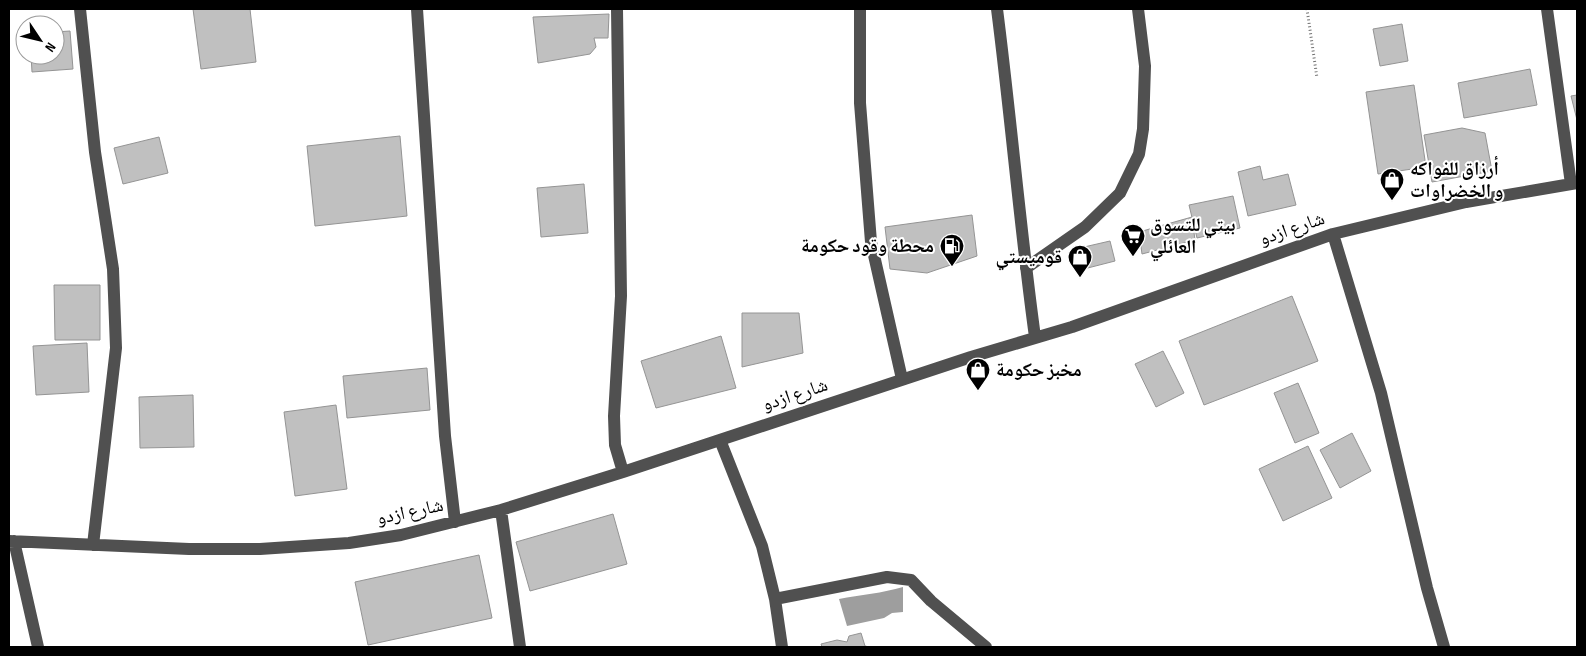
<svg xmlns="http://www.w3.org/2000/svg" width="1586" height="656" font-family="'Sofia Sans Condensed','Noto Naskh Arabic',sans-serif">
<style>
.water{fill:#9e9e9e}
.building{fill:#c0c0c0;stroke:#949494}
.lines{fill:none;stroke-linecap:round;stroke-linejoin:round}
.path{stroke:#727272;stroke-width:3;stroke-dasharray:1 2.5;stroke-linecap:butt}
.minor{stroke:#505050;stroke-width:12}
.labels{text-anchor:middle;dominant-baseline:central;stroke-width:4;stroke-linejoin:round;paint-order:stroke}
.poi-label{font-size:19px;font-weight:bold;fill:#000;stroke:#fff;text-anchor:start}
.street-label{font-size:19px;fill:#000;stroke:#fff}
</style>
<rect width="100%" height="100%" fill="#fff"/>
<!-- water -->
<path class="water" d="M903 587V612L892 613 884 618 847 626 839 599C860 595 883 593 903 587Z"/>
<!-- building -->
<path class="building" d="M193 9H250L256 62 201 69Z
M609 14 608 38H594L596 47 590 54 538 63 533 17Z
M1402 24 1408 61 1380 66 1373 29Z
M70 31 73 69 32 72 31 55H55V32Z
M1530 69 1537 105 1464 118 1458 83Z
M1414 85 1426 167 1378 174 1366 92Z
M1577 95V120L1571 96Z
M1462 128 1485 133 1492 171 1432 182 1424 135Z
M400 136 407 216 315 226 307 146Z
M159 137 168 173 123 184 114 148Z
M1260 166 1263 180 1288 174 1296 205 1248 216 1238 172Z
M584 184 588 233 541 237 537 188Z
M1233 196 1240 228 1197 238 1189 205Z
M972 215 977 256 927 273 890 269 885 227Z
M1192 217 1195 240 1142 254 1139 232Z
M1110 241 1115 261 1076 271 1071 250Z
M54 285H100V340H55Z
M1292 296 1318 361 1204 405 1179 341Z
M742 313H799L803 353 742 367Z
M721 336 736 388 656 408 641 361Z
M87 343 89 392 36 395 33 346Z
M1163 351 1184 393 1156 407 1135 364Z
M427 368 430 410 347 418 343 376Z
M1298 383 1319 433 1295 443 1274 393Z
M193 395 194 447 140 448 139 397Z
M336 405 347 489 295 496 284 412Z
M1352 433 1371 471 1340 488 1320 450Z
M1308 446 1332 498 1283 521 1259 469Z
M613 514 627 564 530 591 516 542Z
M479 555 492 618 368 645 355 582Z
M861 633 865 646 869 647H822L821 644 837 640 847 642 849 636Z"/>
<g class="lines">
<!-- path -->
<path class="path" d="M1307 9 1317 78"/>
<!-- minor -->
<path class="minor" d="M80 9 95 152 113 269 116 348 93 545
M417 9 445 436 455 522
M617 9 621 296 614 416 615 445 623 472
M860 9V103L871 242 902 379
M997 9C1011 118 1020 228 1035 337
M1547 9 1571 184
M1333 234 1381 393 1427 588 1444 647
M1026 268 1085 227 1120 193 1139 154 1143 129 1145 66 1138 9
M720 440 762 546 775 599 782 647
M501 510 520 647
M9 541 189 549H260L349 543 401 535 501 510 623 472 971 357 1072 327 1333 234 1466 202 1577 183
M14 541 38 647
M775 599 887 577 911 580 931 601 986 647"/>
</g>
<!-- icons -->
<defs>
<symbol id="shop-pin" viewBox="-11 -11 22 30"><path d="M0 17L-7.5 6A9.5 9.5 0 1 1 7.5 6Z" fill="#000" stroke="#fff"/><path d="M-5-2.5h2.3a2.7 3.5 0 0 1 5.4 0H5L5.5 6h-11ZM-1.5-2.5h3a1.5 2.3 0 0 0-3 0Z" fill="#fff"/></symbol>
<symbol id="supermarket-pin" viewBox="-11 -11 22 30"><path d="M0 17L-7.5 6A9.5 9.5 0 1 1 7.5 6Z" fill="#000" stroke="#fff"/><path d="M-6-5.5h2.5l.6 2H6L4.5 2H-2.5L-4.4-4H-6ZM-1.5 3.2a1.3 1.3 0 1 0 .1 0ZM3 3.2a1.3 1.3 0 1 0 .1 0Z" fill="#fff"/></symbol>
<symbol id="fuel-pin" viewBox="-11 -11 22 30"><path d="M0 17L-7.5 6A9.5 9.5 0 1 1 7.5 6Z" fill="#000" stroke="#fff"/><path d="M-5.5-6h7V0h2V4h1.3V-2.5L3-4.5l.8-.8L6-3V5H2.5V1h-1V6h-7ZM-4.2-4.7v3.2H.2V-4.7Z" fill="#fff"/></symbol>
</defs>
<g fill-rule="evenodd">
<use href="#shop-pin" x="1378" y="166" width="28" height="38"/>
<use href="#supermarket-pin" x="1119" y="222" width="28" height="38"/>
<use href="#fuel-pin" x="938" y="232" width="28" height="38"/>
<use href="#shop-pin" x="1066" y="243" width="28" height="38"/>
<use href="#shop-pin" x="964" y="356" width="28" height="38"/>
</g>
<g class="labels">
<!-- poi labels -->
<g class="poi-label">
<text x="1410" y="169">أرزاق للفواكه<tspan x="1410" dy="22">و الخضراوات</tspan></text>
<text x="1150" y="225">بيتي للتسوق<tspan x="1150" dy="22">العائلي</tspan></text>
<text x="934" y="246" text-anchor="end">محطة وقود حكومة</text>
<text x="1062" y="257" text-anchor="end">قوميستي</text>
<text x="996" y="370">مخبز حكومة</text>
</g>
<!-- street labels -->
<g class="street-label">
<text transform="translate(1292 229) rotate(-19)">شارع ازدو</text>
<text transform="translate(795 395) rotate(-18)">شارع ازدو</text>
<text transform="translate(410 512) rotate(-12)">شارع ازدو</text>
</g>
</g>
<!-- border -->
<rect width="1586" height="656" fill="none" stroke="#000000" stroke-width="20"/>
<!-- north arrow -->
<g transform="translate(40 40) rotate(125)"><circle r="24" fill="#ffffff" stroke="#999999"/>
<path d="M0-4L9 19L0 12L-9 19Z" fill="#000000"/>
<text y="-8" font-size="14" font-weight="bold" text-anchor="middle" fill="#000000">N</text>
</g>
</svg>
